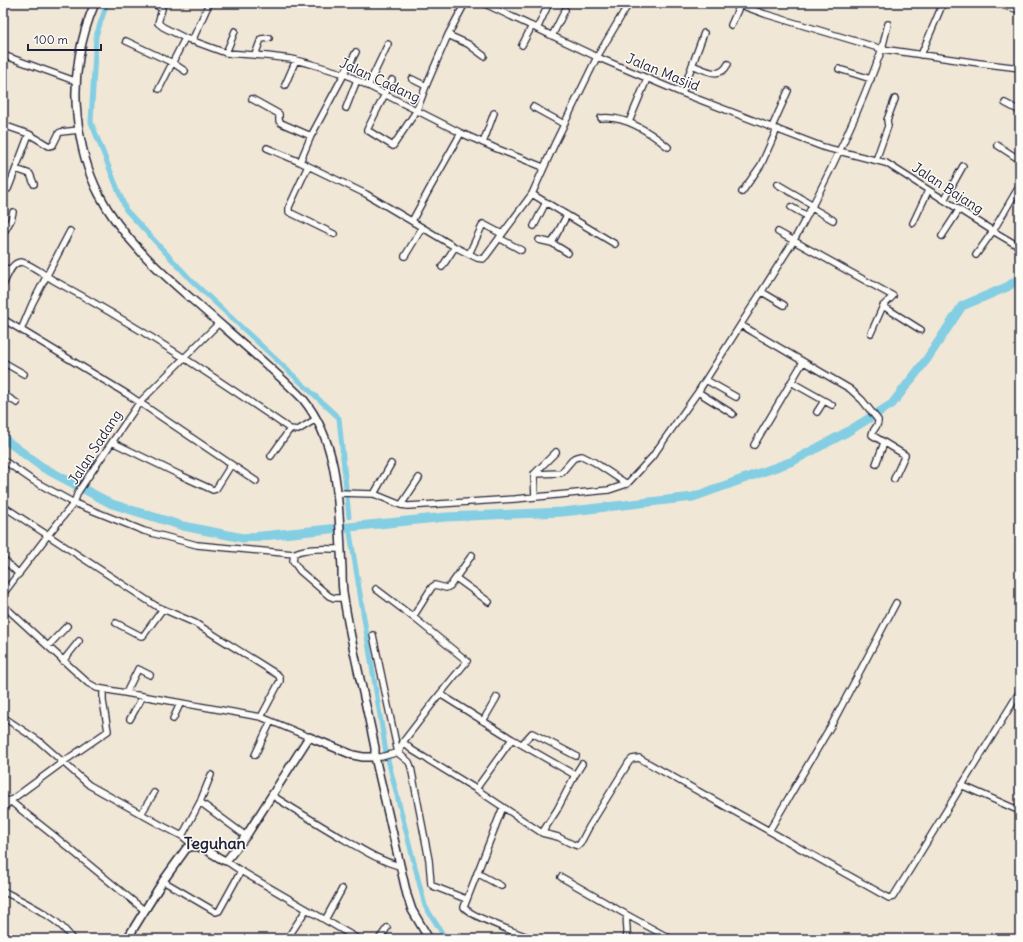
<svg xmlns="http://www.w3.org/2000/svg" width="1023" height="942" font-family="Delius,sans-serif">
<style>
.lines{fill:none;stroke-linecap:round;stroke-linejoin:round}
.canal{stroke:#83cee3;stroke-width:5}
.river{stroke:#83cee3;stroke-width:9}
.minor-casing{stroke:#22223b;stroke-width:8}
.tertiary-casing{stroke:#22223b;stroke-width:10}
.minor{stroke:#fdfcf7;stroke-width:5.5}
.tertiary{stroke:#fdfcf7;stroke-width:7}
.labels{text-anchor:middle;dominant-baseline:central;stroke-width:3;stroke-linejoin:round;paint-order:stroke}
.street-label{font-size:14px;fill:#22223b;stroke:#fdfcf7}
.quarter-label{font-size:16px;font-weight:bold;fill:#22223b;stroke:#fdfcf7}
</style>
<rect width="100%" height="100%" fill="#f1e7d6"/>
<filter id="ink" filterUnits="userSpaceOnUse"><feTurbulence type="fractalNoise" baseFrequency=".025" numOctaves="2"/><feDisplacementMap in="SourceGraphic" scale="8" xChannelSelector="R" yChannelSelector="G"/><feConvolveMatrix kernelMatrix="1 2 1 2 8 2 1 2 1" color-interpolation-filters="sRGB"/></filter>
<g filter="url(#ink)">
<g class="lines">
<!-- canal -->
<path class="canal" d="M107 3 96 36 91 122 126 210 192 281 339 418 349 517
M350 533 386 752 425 906 446 939"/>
<!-- river -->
<path class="river" d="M3 438 42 467 112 504 183 526 243 538 446 517 563 512 693 497 793 461 847 432 892 404 927 359 962 306 1007 287 1020 278"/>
<defs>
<path id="minor" d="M153 3 162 9 158 23 163 27 185 38 226 53 267 56 291 59 311 64 345 74 461 133 495 148 543 167
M483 3 597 57 682 93 823 147 886 163 993 231 1020 185
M735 3 765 14 882 49 888 24
M993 3 1020 10
M731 25 740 5
M537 29 549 3
M448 35 468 44 484 56
M552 36 565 10
M126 41 173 63 185 71
M192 41 207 8
M522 45 532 26
M356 52 311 136 300 162 366 194 455 247 477 258 483 259 486 256 532 194 555 143 597 57 629 3
M226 53 235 31
M3 55 75 81
M255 55 261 39 269 38
M921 55 943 3
M692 65C706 70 720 80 728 64
M839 69 871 79
M412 79 426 86
M392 80 367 130 393 146 417 110 426 86 448 35 465 3
M285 85 296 60
M368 86 388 44
M159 89 185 38
M682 93 704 33
M252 99 279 114V121L281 123 311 136
M1005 103 1020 111
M533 107 564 124
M346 108 357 80
M601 118C625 115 650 132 668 147
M629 122 647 79
M3 125 29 134 49 146 53 145 59 133 61 132 79 130
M772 127 788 91
M483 143 494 113
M997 145 1020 160
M267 148 300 162
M876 160 888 126 887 120 895 99
M308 166 289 207V212L334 234
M16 169 30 174 34 184
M777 184 813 205
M3 189H8L10 184 29 134
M742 192 761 165 777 129
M532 194 615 244
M944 200 963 166
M791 207 807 216
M812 208 833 220
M412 221 430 188 461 133
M913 223 928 191
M534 226 546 202
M778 232 893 296 883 306 871 333
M3 234 11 220 13 212
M942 236 959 210
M499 238 521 250
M539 240 552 243 567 215
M552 243 568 253
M469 254 483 224 502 234
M976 255 993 231 1020 247
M405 256 422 228
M3 267 10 270
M442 267 455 247
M3 285C7 278 11 262 21 262 29 263 45 275 53 280 135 324 213 376 290 429L298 430 316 419
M762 292 784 305
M883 306 921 330
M3 319 127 394 256 481
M741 325 850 389 862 400 878 420C879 427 872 429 872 435L905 455 894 479
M21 330 32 304 70 231
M3 362 24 374
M706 380 736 397
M791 382 832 405
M698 392 733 414
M3 394 17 403
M817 412 824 401
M112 442 180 475 213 490 216 489 231 465
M754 445 803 362
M271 456 290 429
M3 460 32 480 74 503 144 531 197 545 294 554
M876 464 884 443
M534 474 561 473 574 458 582 456 594 462 627 484
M338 493 374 494 401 505 408 506 515 499 609 490 627 484 652 457 698 392 793 242C827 180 858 115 882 49L979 63 1020 68
M374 494 391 464
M535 497 534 474 556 452
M401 505 419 478
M3 506 156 606 195 623 278 675 280 678V681L261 717
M340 549C328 549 303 547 294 554L293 561 300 571 329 596 334 598H344
M3 559 19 574
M456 578 489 602
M3 594 48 535 74 503 78 492 86 480 139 403 219 323
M3 605 88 683 97 688 261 717 309 737
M413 617 432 587 435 585 446 588 450 586 472 555
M116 623 141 636H143L162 610
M373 635 398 753 409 762 411 767 429 860 431 884 433 886 466 899
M48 646 67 626
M63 661 79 641
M126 693 138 669 150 675
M440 694 512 739 575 775 557 810 542 833
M3 717 39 741 89 785 159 824 182 836 194 846
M130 719 143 696
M173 719 180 704
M483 721 497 697
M403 742 412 750 476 789 542 833 558 837 572 844 578 846 580 844 589 827 629 762 632 759 639 758 889 898 893 897 1020 691
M522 744 532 733 576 756
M255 755 271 721
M375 757H381L399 752 403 742 440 694 467 661 413 617 376 589
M575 775 582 764
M961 785 1020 811
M476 789 512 739
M273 796C297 811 321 826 347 841 365 851 378 860 399 866
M3 799 10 801 53 835 144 910
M200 802 246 836
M503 807 464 907C469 916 520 934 533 939
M3 809 10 801 63 762 108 731 103 701V690
M141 814 154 793
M769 831 832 724 896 603
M182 836 200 802 211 775
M226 861 241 871 358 939
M477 873 501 886
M561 877 627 915C625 923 629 931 626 939
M163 881 216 912 219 911 241 871
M3 891C24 902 60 918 72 939
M627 915 671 939
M325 920 342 889
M287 939 306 910
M379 939 387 928"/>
<path id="tertiary" d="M95 3C80 38 73 78 77 115 80 143 86 169 99 194 121 237 159 271 195 302 231 334 269 365 303 399 342 447 338 510 342 568 342 578 342 589 344 599 352 649 365 698 375 748V757L407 895 412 910 429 939
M127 939 163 881 186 849C199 840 214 857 226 861L246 836 309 737 353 755 363 757H375"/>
</defs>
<!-- minor casing -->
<use href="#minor" class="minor-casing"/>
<!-- tertiary casing -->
<use href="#tertiary" class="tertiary-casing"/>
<!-- minor -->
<use href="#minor" class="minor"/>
<!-- tertiary -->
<use href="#tertiary" class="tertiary"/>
</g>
</g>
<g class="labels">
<!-- street labels -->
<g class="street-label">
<text transform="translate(663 72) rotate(22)">Jalan Masjid</text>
<text transform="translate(380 80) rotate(25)">Jalan Cadang</text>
<text transform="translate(948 188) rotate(33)">Jalan Bajang</text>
<text transform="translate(95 447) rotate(-57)">Jalan Sadang</text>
</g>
<!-- quarter labels -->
<g class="quarter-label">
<text x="215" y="843">Teguhan</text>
</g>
</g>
<!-- margin -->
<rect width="1023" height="942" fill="none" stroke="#fdfcf7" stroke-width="16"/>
<rect x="8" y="8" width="1007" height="926" fill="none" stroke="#22223b" stroke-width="1.5" filter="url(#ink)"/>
<!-- scale -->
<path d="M28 44v6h73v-6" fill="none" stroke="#22223b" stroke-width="2"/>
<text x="34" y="44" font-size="12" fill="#22223b" stroke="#fdfcf7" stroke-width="3" paint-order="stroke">100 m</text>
</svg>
